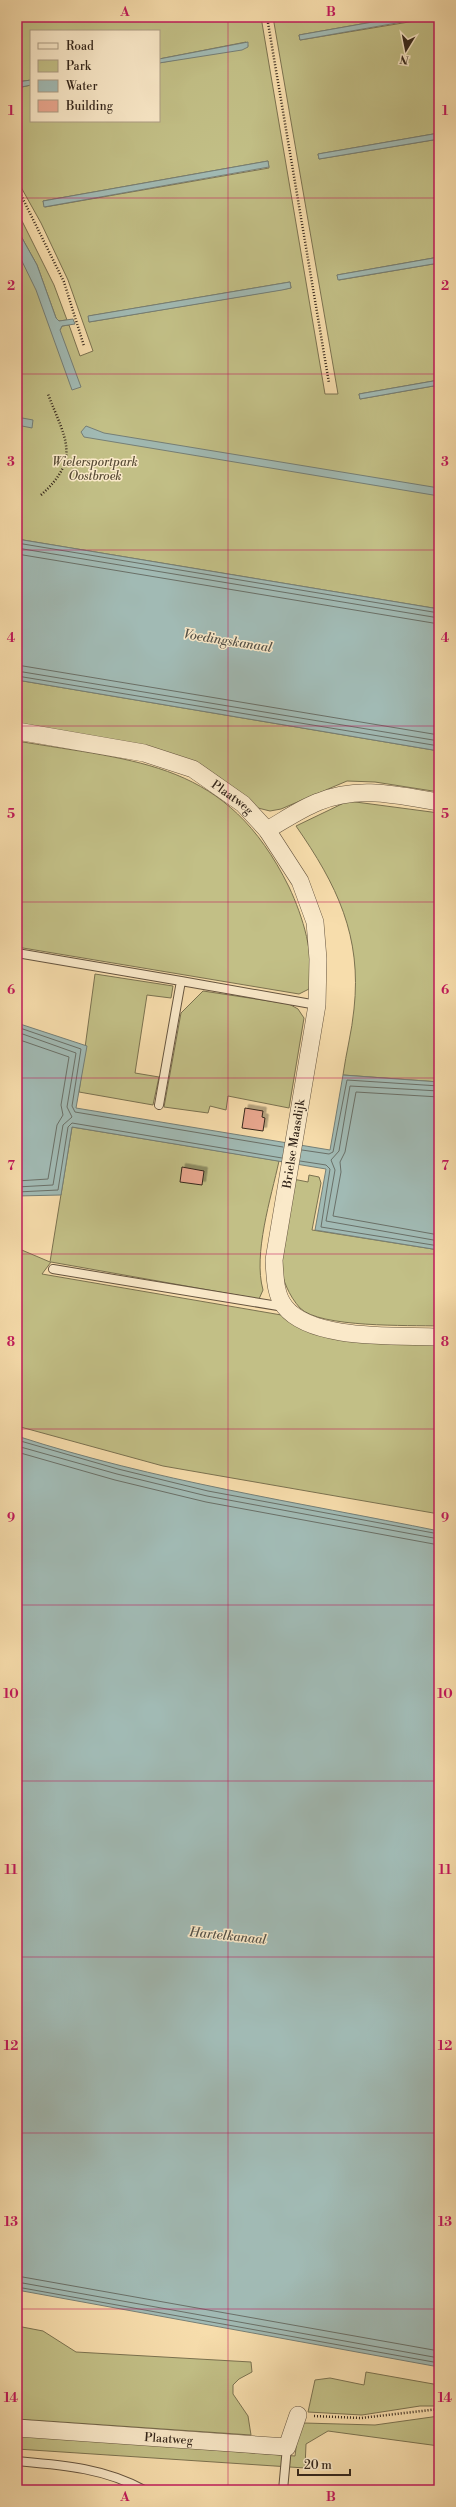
<svg xmlns="http://www.w3.org/2000/svg" width="456" height="2507" font-family="'Libre Bodoni',serif">
<style>
.green{fill:#c2bf86;stroke:#7b7250;fill-rule:evenodd}
.water{fill:#a1bab4;stroke:#757f77}
.lines{fill:none;stroke-linecap:round;stroke-linejoin:round}
.shore{stroke:#6a7068;stroke-width:1}
.building{fill:#eaa890;stroke:#34261b;filter:url(#shadow)}
.lane-casing{stroke:#65543f;stroke-width:10}
.street-casing{stroke:#65543f;stroke-width:18}
.path{stroke:#34261b;stroke-width:2.5;stroke-dasharray:1 2;stroke-linecap:butt}
.lane{stroke:#fae9c9;stroke-width:8}
.street{stroke:#fae9c9;stroke-width:17}
.grid{fill:none;stroke:#c2185b;stroke-width:1;stroke-opacity:0.55}
.labels{text-anchor:middle;dominant-baseline:central;stroke-width:3;stroke-linejoin:round;paint-order:stroke}
.park-label{font-size:12px;font-style:italic;fill:#584c36;stroke:#fae9c9}
.street-label{font-size:12px;fill:#34261b;stroke:#fae9c9}
.water-label{font-size:13px;font-style:italic;fill:#555249;stroke:#fae9c9}
.neatline{fill:none;stroke:#c2185b;stroke-width:1.5}
.grid-label{font-size:13px;text-anchor:middle;font-weight:bold;fill:#c2185b}
</style>
<defs>
<filter id="shadow"><feDropShadow dx="3.5" dy="-3.5" stdDeviation="0" flood-color="#0004"/></filter>
</defs>
<rect width="100%" height="100%" fill="#f7ddac"/>
<filter id="stains"><feTurbulence type="fractalNoise" baseFrequency=".005" numOctaves="4"/><feColorMatrix values="0 0 0 0 .2 0 0 0 0 .09 0 0 0 0 .02 0 0 0 .5 -.17"/></filter>
<radialGradient id="worn" r=".72"><stop offset=".6" stop-color="#630" stop-opacity="0"/><stop offset="1" stop-color="#630" stop-opacity=".3"/></radialGradient>
<!-- green -->
<path class="green" d="M17 17H261L325 394H338L273 17H401L299 35 300 40 439 17V133L318 154 319 159 439 139V257L337 275 339 280 439 263V380L359 394 360 399 439 385V609L17 539V251L60 330 62 326 69 325 80 356 93 351 68 280 41 223 17 180V88L31 85V121H159V63L248 46 246 42 159 59V31H31V80L17 82ZM268 161 269 168 45 207 43 201ZM290 282 291 288 89 322V316Z
M17 211 54 285 67 320 59 321 56 318 37 265 17 229Z
M17 680 439 751V792L375 782 347 781 281 809 270 811 258 808 219 777 189 760 17 724Z
M17 741C140 762 227 761 289 887 303 917 315 955 309 989L299 994 17 947Z
M348 801 439 813V1082L343 1075C346 1053 352 1031 354 1009 362 936 337 885 296 826Z
M95 974 173 986 171 998 147 995 135 1073 159 1077 153 1105 79 1092Z
M203 991 289 1004 298 1009 304 1018 289 1108 228 1096 226 1110 210 1106 208 1113 164 1107 181 1013Z
M72 1127 279 1161C271 1198 253 1254 263 1290L259 1299 51 1262 42 1274 439 1342V1514L163 1466 17 1426V1248L50 1262Z
M309 1175 319 1177 321 1183 312 1230 439 1250V1326C409 1325 320 1328 300 1308 289 1296 282 1279 280 1263L293 1179 308 1182Z
M17 2326 43 2331 76 2352 251 2362 252 2372 239 2379 233 2385V2394L248 2416 251 2435 17 2419Z
M366 2372 439 2385V2406H420L362 2415 308 2412 315 2380 330 2378 364 2385Z
M439 2416V2446L328 2431 306 2444 305 2468 17 2449V2435L295 2456 297 2440 304 2423 375 2425Z"/>
<!-- water -->
<path class="water" d="M401 17H431L300 40 299 35Z
M248 42V47L242 50 159 63V59Z
M31 80V85L17 88V82Z
M439 133V139L319 159 318 154Z
M268 161 269 167 44 207 43 201Z
M17 229 37 265 56 318 59 321 73 319 75 324 62 326 60 330 81 387 72 390 36 290 17 251Z
M439 257V263L338 280 337 275Z
M290 282 291 288 282 290 89 322 88 316Z
M439 380V385L360 399 359 394Z
M17 417 33 420 32 428 17 425Z
M86 426 104 433 439 488V496L84 437 81 432Z
M17 539 439 609V751L17 680Z
M17 1023 87 1046 76 1108 330 1150 343 1075 439 1082V1250L315 1230 326 1169 72 1127 61 1195 17 1196Z
M17 1436C155 1481 297 1502 439 1531V2367L17 2290Z"/>
<g class="lines">
<!-- shore -->
<path class="shore" d="M17 543 439 613
M17 548 439 618
M17 554 439 624
M17 665 439 735
M17 671 439 741
M17 676 439 746
M17 1027 81 1049 72 1106 75 1112 283 1147
M17 1032 76 1053 67 1107 72 1117 63 1125 53 1185 17 1187
M17 1039 69 1057 61 1105 63 1115 57 1125 48 1179 17 1181
M439 1091 350 1086 339 1151 331 1160 335 1170 326 1221 439 1241
M439 1097 356 1092 345 1152 340 1162 341 1172 333 1216 439 1235
M302 1150 329 1154 333 1152 347 1080 439 1086
M300 1161 326 1165 330 1169 321 1227 439 1246
M17 1192 58 1190 68 1127 72 1123 282 1158
M17 1440 118 1469 208 1491 439 1534
M17 1446 117 1474 207 1496 439 1539
M17 1452 115 1480 206 1502 439 1545
M17 2276 439 2351
M17 2282 439 2358
M17 2287 439 2363"/>
</g>
<!-- building -->
<path class="building" d="M245 1108 263 1111 262 1117 265 1118 263 1131 242 1128Z
M182 1167 204 1171 202 1185 180 1182Z"/>
<g class="lines">
<defs>
<path id="lane" d="M17 953 181 981
M159 1105 181 981 317 1005
M53 1269 284 1307
M17 2461C62 2465 104 2468 144 2490
M283 2490 287 2447"/>
<g id="street">
<path id="s1" d="M17 731 144 753 193 769 243 804 267 830 300 881 315 922 318 959 317 1005 274 1260C275 1276 275 1295 285 1307 312 1341 398 1335 439 1337"/>
<path d="M267 830C283 821 300 809 318 802 358 785 397 795 439 802"/>
<path id="s2" d="M17 2428 287 2447 298 2415"/>
</g>
</defs>
<!-- lane casing -->
<use href="#lane" class="lane-casing"/>
<!-- street casing -->
<use href="#street" class="street-casing"/>
<!-- path -->
<path class="path" d="M267 17 329 383
M17 187 64 282 84 346
M41 495C82 458 65 439 48 394
M314 2416 361 2418 439 2409"/>
<!-- lane -->
<use href="#lane" class="lane"/>
<!-- street -->
<use href="#street" class="street"/>
</g>
<!-- grid -->
<path class="grid" d="M228 17V2490M17 198H439M17 374H439M17 550H439M17 726H439M17 902H439M17 1078H439M17 1254H439M17 1429H439M17 1605H439M17 1781H439M17 1957H439M17 2133H439M17 2309H439"/>
<g class="labels">
<!-- park labels -->
<g class="park-label">
<text x="95" y="462">Wielersportpark<tspan x="95" dy="14">Oostbroek</tspan></text>
</g>
<!-- street labels -->
<g class="street-label">
<text stroke="none"><textPath href="#s1" startOffset="229">Plaatweg</textPath></text>
<text transform="translate(294 1144) rotate(-81)">Brielse Maasdijk</text>
<text stroke="none"><textPath href="#s2" startOffset="152">Plaatweg</textPath></text>
</g>
<!-- water labels -->
<g class="water-label">
<text transform="translate(228 641) rotate(9)">Voedingskanaal</text>
<text transform="translate(228 1936) rotate(6)">Hartelkanaal</text>
</g>
</g>
<!-- margin -->
<rect width="456" height="2507" fill="none" stroke="#f7ddac" stroke-width="44"/>
<!-- legend -->
<rect x="30" y="30" width="130" height="92" fill="#fae9c9" stroke="#ab9b83"/>
<rect x="38" y="43" width="20" height="6" fill="#fae9c9" stroke="#ab9b83"/>
<text x="66" y="50" font-size="12" fill="#34261b">Road</text>
<rect x="38" y="60" width="20" height="12" fill="#c2bf86" stroke="#ab9b83"/>
<text x="66" y="70" font-size="12" fill="#34261b">Park</text>
<rect x="38" y="80" width="20" height="12" fill="#a1bab4" stroke="#ab9b83"/>
<text x="66" y="90" font-size="12" fill="#34261b">Water</text>
<rect x="38" y="100" width="20" height="12" fill="#eaa890" stroke="#ab9b83"/>
<text x="66" y="110" font-size="12" fill="#34261b">Building</text>
<!-- north arrow -->
<g transform="translate(406 50) rotate(190)" stroke="#fae9c9" stroke-width="3" paint-order="stroke">
<path d="M0-3L7 15L0 10L-7 15Z" fill="#34261b"/>
<text y="-6" font-size="11" font-weight="bold" text-anchor="middle" fill="#34261b">N</text>
</g>
<!-- scale -->
<path d="M298 2469v6h52v-6" fill="none" stroke="#34261b" stroke-width="2"/>
<text x="304" y="2469" font-size="12" fill="#34261b" stroke="#fae9c9" stroke-width="3" paint-order="stroke">20 m</text>
<rect x="22" y="22" width="412" height="2463" class="neatline"/>
<g class="grid-label">
<text x="125" y="16">A</text>
<text x="331" y="16">B</text>
<text x="11" y="115">1</text>
<text x="445" y="115">1</text>
<text x="11" y="290">2</text>
<text x="445" y="290">2</text>
<text x="11" y="466">3</text>
<text x="445" y="466">3</text>
<text x="11" y="642">4</text>
<text x="445" y="642">4</text>
<text x="11" y="818">5</text>
<text x="445" y="818">5</text>
<text x="11" y="994">6</text>
<text x="445" y="994">6</text>
<text x="11" y="1170">7</text>
<text x="445" y="1170">7</text>
<text x="11" y="1346">8</text>
<text x="445" y="1346">8</text>
<text x="11" y="1522">9</text>
<text x="445" y="1522">9</text>
<text x="11" y="1698">10</text>
<text x="445" y="1698">10</text>
<text x="11" y="1874">11</text>
<text x="445" y="1874">11</text>
<text x="11" y="2050">12</text>
<text x="445" y="2050">12</text>
<text x="11" y="2226">13</text>
<text x="445" y="2226">13</text>
<text x="11" y="2402">14</text>
<text x="445" y="2402">14</text>
<text x="125" y="2501">A</text>
<text x="331" y="2501">B</text>
</g>
<rect width="100%" height="100%" filter="url(#stains)"/>
<rect width="100%" height="100%" fill="url(#worn)"/>
</svg>
